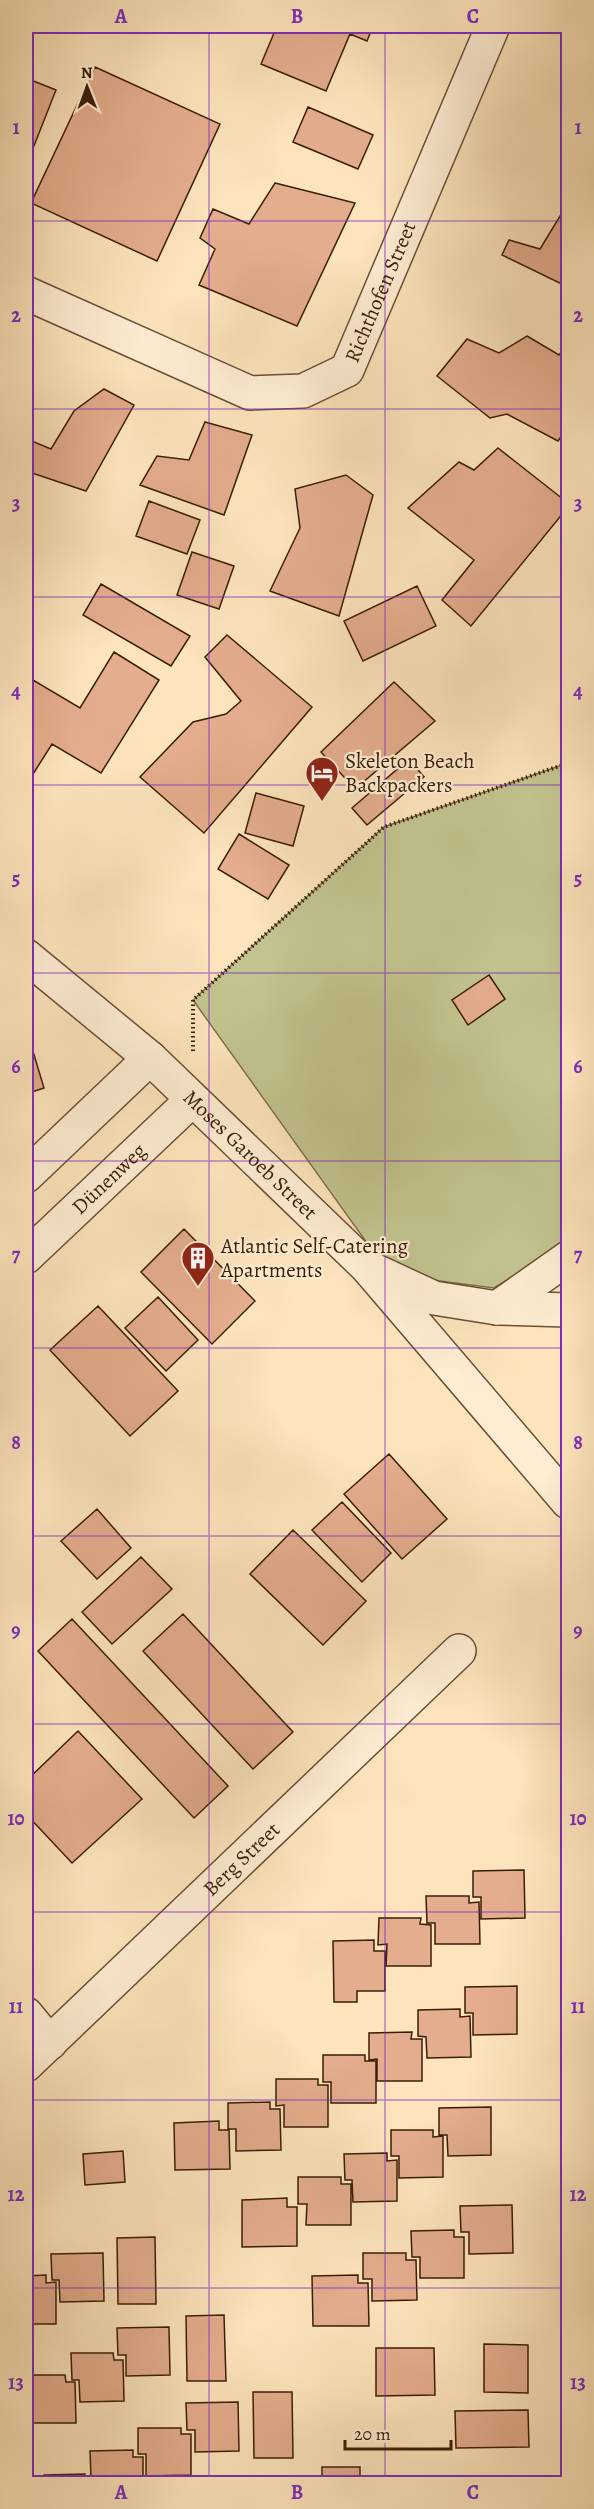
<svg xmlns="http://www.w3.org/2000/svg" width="594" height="2509" font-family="Alegreya,serif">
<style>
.green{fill:#c2c48f;stroke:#7e704a;stroke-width:1.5}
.building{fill:#e4ad8d;stroke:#3a1d05;stroke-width:1.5}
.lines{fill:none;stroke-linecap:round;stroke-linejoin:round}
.minor-casing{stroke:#6b4f33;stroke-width:36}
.tertiary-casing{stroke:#6b4f33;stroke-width:36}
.path{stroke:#3a1d05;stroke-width:4;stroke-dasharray:1.5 3;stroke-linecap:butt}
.minor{stroke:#feedd3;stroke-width:33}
.tertiary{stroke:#feedd3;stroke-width:33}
.grid{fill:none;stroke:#7b2cbf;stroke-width:1.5;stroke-opacity:0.55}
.labels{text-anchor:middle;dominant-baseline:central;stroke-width:4.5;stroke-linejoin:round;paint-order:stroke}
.street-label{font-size:21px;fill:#3a1d05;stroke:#feedd3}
.poi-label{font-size:21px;fill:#3a1d05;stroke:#feedd3;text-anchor:start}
.neatline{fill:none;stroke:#7b2cbf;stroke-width:2}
.grid-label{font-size:20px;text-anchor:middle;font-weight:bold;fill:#7b2cbf}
</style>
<rect width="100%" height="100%" fill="#fde4bc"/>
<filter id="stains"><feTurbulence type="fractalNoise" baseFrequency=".00333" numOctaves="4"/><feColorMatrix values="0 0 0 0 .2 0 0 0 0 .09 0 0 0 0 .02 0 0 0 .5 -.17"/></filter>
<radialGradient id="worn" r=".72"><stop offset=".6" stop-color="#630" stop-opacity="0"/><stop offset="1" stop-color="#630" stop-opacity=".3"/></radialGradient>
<!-- green -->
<path class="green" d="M568 763V1243L494 1288 432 1280 372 1250 193 1000 384 827Z"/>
<!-- building -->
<path class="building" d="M26 26H37L26 46Z
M277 26H373L367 41 350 34 326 91 261 64Z
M95 67 220 124 157 261 31 203Z
M26 78 56 90 26 166Z
M308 107 373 135 358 169 293 142Z
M275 183 355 203 297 326 199 285 215 249 200 238 213 209 249 224Z
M568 203V287L502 255 509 240 540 249Z
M527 336 559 355 568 344V427L558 441 507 414 490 418 437 376 467 339 499 353Z
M104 389 134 405 86 491 26 471 30 459 26 456 27 439 51 449 74 411Z
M205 422 252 435 224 515 140 485 157 456 189 460Z
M498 448 568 503V507L471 626 442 600 474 560 408 508 459 462 474 470Z
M346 475 373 495 339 616 270 591 300 528 295 489Z
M149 501 200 520 187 554 136 536Z
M192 552 234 566 219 609 177 595Z
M101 584 190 636 171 666 83 615Z
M417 586 436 626 363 661 344 621Z
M227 635 312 707 204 833 140 777 193 722 226 714 241 701 205 657Z
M114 652 159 680 101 773 52 744 28 782 26 780V691L33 680 80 708Z
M394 682 435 721 355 789 321 752Z
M409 759 424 777 367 825 352 808Z
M256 793 304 806 293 846 245 833Z
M239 834 289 865 268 899 218 869Z
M489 975 505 999 468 1025 452 1000Z
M26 1028 44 1088 26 1094Z
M184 1229 255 1301 212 1344 141 1272Z
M158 1297 198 1340 166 1371 125 1328Z
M98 1306 178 1391 130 1436 50 1350Z
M389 1454 447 1519 402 1559 344 1494Z
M342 1502 391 1553 362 1582 312 1530Z
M97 1509 131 1548 97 1579 61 1541Z
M293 1530 366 1601 323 1645 250 1574Z
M141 1557 172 1589 112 1644 82 1612Z
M183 1614 293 1732 253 1769 143 1651Z
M72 1619 228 1786 194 1818 38 1651Z
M78 1731 142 1799 72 1863 26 1814V1781Z
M524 1870 525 1918 481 1919V1897H473V1871Z
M426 1896H469V1903L479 1902 480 1944H435V1923H427Z
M379 1918H421L420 1924 431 1925V1966H386L387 1944 378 1945Z
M374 1940V1951H385V1991H357V2002H334L333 1941Z
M517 1986V2034L473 2035V2013H465V1987Z
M460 2009V2017L470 2016 471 2057 427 2058 426 2037 418 2036V2010Z
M412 2032 411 2039H422V2081H377V2059L369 2060V2033Z
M323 2055H365V2061H376V2103H331V2082H323Z
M276 2079H318V2085H328V2127H284V2105L276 2106Z
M270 2102V2109H280L281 2150 236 2151V2129H228V2103Z
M491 2107V2155L448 2156 447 2135H439V2108Z
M219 2121V2130H229L230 2169 175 2170 174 2123Z
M391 2130H433V2137L443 2136V2177L399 2178V2156H391Z
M123 2151 125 2182 85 2185 83 2154Z
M387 2153V2161L397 2160V2201L353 2202 352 2180H345L344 2154Z
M298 2177H341V2184H351V2225H306L307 2204H298Z
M287 2198V2207H297V2246L242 2247V2200Z
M512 2205 513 2253 469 2254V2232H461L460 2206Z
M454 2230V2237H464V2278H420V2257H412L411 2231Z
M155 2237 156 2304H118L117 2238Z
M103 2253 104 2301 60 2302 59 2280H52L51 2254Z
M363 2253H406V2260H416L417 2300 372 2301V2279H363Z
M46 2275V2283L56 2282V2324H26V2276Z
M358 2275V2283H368L369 2326H313L312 2276Z
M224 2315 226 2381H187L186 2316Z
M169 2327 170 2375 126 2376V2355H118L117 2328Z
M484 2344 528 2345V2393L484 2392Z
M376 2348H434L435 2395 376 2396Z
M71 2353H113L114 2360H123L124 2401 80 2402 79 2380H72Z
M26 2375H65L66 2382H75L76 2423H31V2402H26Z
M253 2392H292L293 2458H254Z
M238 2402 239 2451 195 2452V2430H187L186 2403Z
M26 2408H29L30 2448H26Z
M528 2410 529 2447 456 2448 455 2411Z
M138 2428H181V2434H191V2475L146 2476V2454H138Z
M133 2450V2457H143V2484H99V2477H91L90 2451Z
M322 2467H360V2484H322Z
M85 2474 84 2484H44V2475Z
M305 2478V2484H253V2479Z
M552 2479V2484H493V2480Z"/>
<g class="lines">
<defs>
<g id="minor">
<path id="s1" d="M26 293 250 393 303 391 347 370 493 26"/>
<path id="s2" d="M26 956 150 1058 367 1267 434 1298 497 1308 568 1310"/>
<path d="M26 1176 150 1058"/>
<path id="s3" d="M26 1257 192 1100"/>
<path d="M26 2014 50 2043"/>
<path id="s4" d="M26 2065 459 1651"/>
</g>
<path id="tertiary" d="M367 1267 568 1502
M497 1308 568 1258"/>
</defs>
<!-- minor casing -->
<use href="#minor" class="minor-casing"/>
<!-- tertiary casing -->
<use href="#tertiary" class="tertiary-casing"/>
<!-- path -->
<path class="path" d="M193 1051V1000L384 827 568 763"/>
<!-- minor -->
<use href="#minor" class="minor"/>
<!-- tertiary -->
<use href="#tertiary" class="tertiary"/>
</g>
<!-- grid -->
<path class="grid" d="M209 26V2484M385 26V2484M26 221H568M26 409H568M26 597H568M26 785H568M26 973H568M26 1161H568M26 1348H568M26 1536H568M26 1724H568M26 1912H568M26 2100H568M26 2288H568"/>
<!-- icons -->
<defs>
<symbol id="hotel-pin" viewBox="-11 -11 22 30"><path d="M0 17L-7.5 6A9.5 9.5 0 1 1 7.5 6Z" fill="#8f2418" stroke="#feedd3"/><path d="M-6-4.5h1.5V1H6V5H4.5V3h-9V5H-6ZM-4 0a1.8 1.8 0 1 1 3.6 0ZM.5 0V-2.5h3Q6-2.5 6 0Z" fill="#fff"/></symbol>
<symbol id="building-pin" viewBox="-11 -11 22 30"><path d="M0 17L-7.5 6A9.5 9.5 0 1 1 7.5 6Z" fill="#8f2418" stroke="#feedd3"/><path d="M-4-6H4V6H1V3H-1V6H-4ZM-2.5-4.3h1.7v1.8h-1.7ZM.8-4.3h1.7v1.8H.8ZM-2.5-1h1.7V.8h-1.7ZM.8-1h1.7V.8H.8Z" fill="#fff"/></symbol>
</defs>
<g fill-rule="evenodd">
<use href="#hotel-pin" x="303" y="754" width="38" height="52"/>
<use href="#building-pin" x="179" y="1239" width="38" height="52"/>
</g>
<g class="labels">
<!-- street labels -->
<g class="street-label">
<text stroke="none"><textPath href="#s1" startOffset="432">Richthofen Street</textPath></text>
<text stroke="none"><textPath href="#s2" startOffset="300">Moses Garoeb Street</textPath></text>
<text stroke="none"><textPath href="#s3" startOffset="114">Dünenweg</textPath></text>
<text stroke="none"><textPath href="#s4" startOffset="298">Berg Street</textPath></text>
</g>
<!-- poi labels -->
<g class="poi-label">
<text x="345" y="761">Skeleton Beach<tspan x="345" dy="24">Backpackers</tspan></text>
<text x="221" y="1246">Atlantic Self-Catering<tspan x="221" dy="24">Apartments</tspan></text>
</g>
</g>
<!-- margin -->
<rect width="594" height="2509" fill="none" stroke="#fde4bc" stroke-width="66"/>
<!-- north arrow -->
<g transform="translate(87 87) rotate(359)" stroke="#feedd3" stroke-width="4.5" paint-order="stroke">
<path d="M0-4.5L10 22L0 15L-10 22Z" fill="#3a1d05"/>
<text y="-9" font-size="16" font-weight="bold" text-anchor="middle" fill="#3a1d05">N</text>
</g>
<!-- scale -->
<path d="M345 2440v9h106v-9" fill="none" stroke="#3a1d05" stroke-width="3"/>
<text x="354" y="2440" font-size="18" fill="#3a1d05" stroke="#feedd3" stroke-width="4.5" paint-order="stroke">20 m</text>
<rect x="33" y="33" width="528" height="2443" class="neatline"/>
<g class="grid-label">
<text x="121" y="23">A</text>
<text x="297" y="23">B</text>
<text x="473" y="23">C</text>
<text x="16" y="134">1</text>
<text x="578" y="134">1</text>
<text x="16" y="322">2</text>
<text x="578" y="322">2</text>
<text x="16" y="510">3</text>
<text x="578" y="510">3</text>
<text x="16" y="698">4</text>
<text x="578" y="698">4</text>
<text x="16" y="885">5</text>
<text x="578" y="885">5</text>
<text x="16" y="1073">6</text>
<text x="578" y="1073">6</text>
<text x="16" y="1261">7</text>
<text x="578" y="1261">7</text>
<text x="16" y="1449">8</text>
<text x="578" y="1449">8</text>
<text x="16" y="1637">9</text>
<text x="578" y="1637">9</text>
<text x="16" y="1825">10</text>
<text x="578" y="1825">10</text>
<text x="16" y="2013">11</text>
<text x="578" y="2013">11</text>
<text x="16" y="2201">12</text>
<text x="578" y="2201">12</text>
<text x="16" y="2389">13</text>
<text x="578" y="2389">13</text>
<text x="121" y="2499">A</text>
<text x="297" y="2499">B</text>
<text x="473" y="2499">C</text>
</g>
<rect width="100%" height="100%" filter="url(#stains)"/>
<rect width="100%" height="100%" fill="url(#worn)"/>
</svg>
